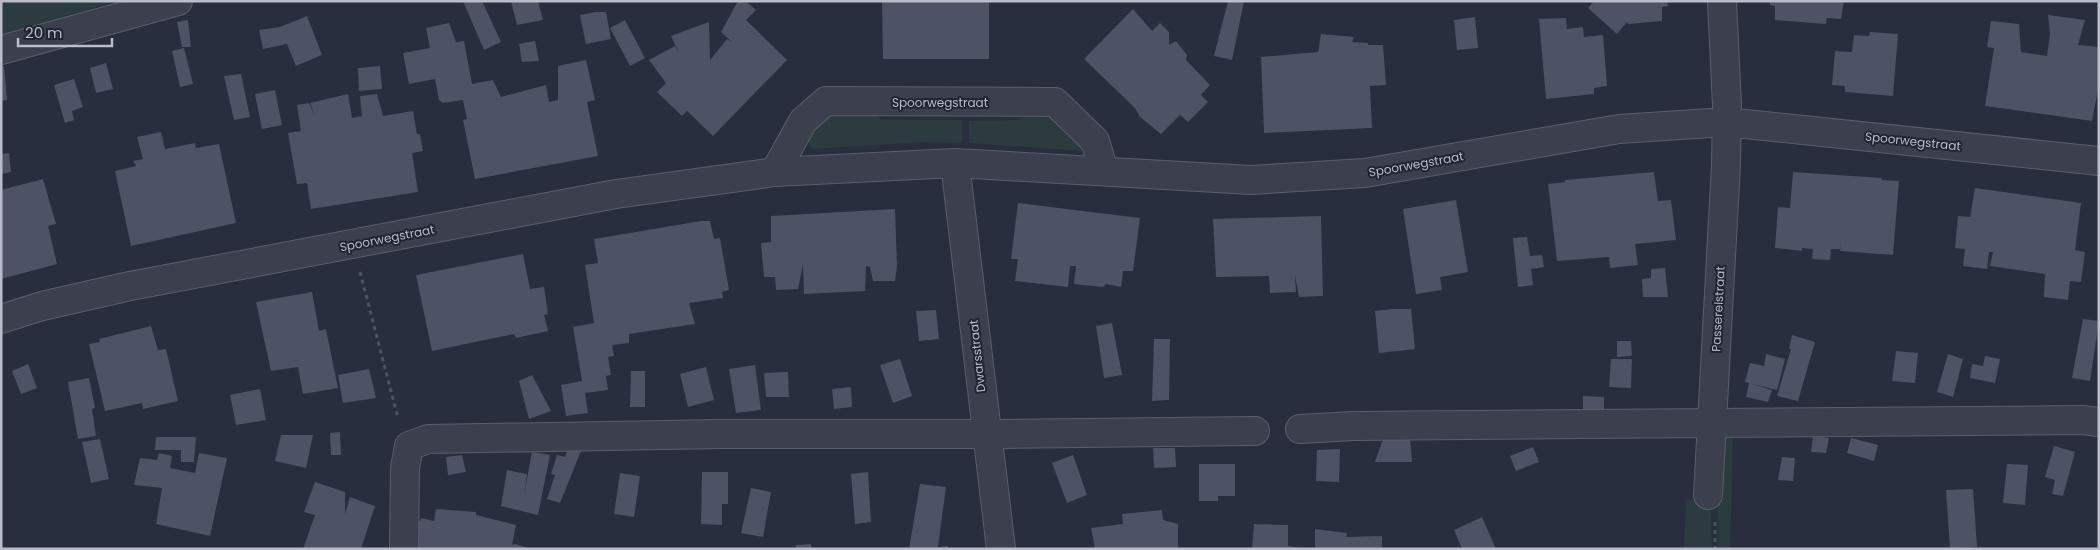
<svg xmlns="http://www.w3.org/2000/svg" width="2100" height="550" font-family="Poppins,sans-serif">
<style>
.green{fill:#2b3b40}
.building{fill:#4d5264}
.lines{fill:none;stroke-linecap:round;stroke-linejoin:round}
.minor-casing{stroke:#5a5e6c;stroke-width:30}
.path{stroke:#49565c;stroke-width:3;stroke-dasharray:4 4;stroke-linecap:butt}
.minor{stroke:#3c404e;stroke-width:28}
.labels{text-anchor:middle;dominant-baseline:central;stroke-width:4;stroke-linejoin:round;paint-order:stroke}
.street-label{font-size:12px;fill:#b9bcc9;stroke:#212533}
</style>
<rect width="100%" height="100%" fill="#292e3e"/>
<!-- green -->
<path class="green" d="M1 1H115L1 38Z
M1029 109 1049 112 1082 145 1081 151 969 143V121L1019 120Z
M871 110 882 120H962V143L922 142 812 149 807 141 823 113Z
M1723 431 1733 437 1730 549H1718V499Z
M1711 499 1712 549H1684L1686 500Z"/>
<!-- building -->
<path class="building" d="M463 1H482L501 42 484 50Z
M511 1H538L543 20 517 25Z
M738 1H745L756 10 746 20 787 60 713 136 687 111 682 116 657 92 666 83 649 60 675 46 679 53 671 36 709 22 710 60 727 39 732 42 721 32Z
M882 1H989V59H883Z
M1228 1H1244L1232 60 1214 56Z
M1594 1H1667L1668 6 1662 7V21L1628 24 1627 22 1617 34 1588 8Z
M1770 1H1844L1841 19 1827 18 1826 24 1775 20V6L1770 5Z
M1133 9 1152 31 1160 23 1169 32V45L1176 41 1187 55 1186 60 1210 85 1201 95 1208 102 1188 122 1180 115 1161 134 1140 117 1135 108 1084 59Z
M595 12H606L611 39 586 44 580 15Z
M2048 15 2085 20 2078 45 2099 47V84L2092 121 1985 106 1994 48 1987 47 1991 21 2019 24 2021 52 2047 56 2050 34Z
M307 16 322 55 296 66 287 44 263 49 259 30 280 27Z
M1475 17 1478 48 1457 50 1454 20Z
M1566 18 1567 29 1583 27 1584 37 1603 35 1607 86 1594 88V94L1546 99 1539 19Z
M188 20 191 47H182L177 22Z
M625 20 645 58 630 66 610 28Z
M449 23 456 42 464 41 472 84 493 80 501 97 546 85 549 102 558 100V66L586 60 595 100 587 102 598 156 475 179 463 120 467 119 463 100 443 103 439 100 435 79 409 84 403 53 430 48 426 28Z
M1870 32 1898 34 1893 96 1845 92V86L1832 85 1835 51 1852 52 1854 35 1869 36Z
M1321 34 1354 37 1352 42 1368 43V45H1383L1386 85 1370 86 1372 128 1264 133 1261 57 1318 52Z
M535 41 539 61 522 62 519 44Z
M184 48 193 84 180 87 172 51Z
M106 63 113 89 96 93 90 68Z
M4 66 7 100 1 101V67Z
M380 66 382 89 359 91 358 68Z
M241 74 250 117 234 120 224 76Z
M74 79 83 107 72 111 74 120 65 123 54 85Z
M275 90 282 125 262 129 255 94Z
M348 94 352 118 362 116 360 96 377 94 383 116 413 111 417 134H420L423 151 412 153 418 192 311 209 307 183 297 184 288 133 301 131 297 105 309 103 315 116 310 103Z
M161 132 165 149 195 143 196 148 219 144 236 223 131 246 115 171 136 166 133 161 143 159 137 137Z
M9 153 11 172 1 174V154Z
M1654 172 1658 201 1671 200 1676 240 1635 244 1638 265 1610 268 1609 257 1557 261 1548 184 1565 182V180Z
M1793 172 1882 178V180L1899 181 1893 255 1840 251 1841 241 1840 249H1831L1830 260 1812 259 1813 249 1802 248V251L1775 248 1778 207 1790 208Z
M43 179 56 224 48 226 57 264 1 279V190Z
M1975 188 2081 203 2075 250 2085 252 2081 282 2070 281 2068 300 2044 297 2045 274 1990 266 1993 252H1989L1987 269 1963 266 1965 249 1955 248 1958 216 1970 217Z
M1456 200 1468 272 1440 277 1442 290 1416 294 1403 209Z
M1018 203 1140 218 1133 271H1123L1121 287 1106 284 1103 287 1074 284 1076 266H1070L1068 287 1015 281 1018 259H1011Z
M895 209 897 266 895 281H873L870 267 866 266 865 291 804 294 803 265 798 289 776 290 775 277H764L761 243 771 242V216Z
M1321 216 1323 296 1299 297 1295 275 1296 292 1270 293 1269 276 1216 277 1213 219Z
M701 221H710L714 239 720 238 729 290 722 292 723 298 689 303 695 324 629 334V343L612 345 614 356 608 357 611 375 606 376 608 390 585 393 588 413 566 416 561 385 582 381 573 327 594 323 585 265 598 263 594 239Z
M1527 237 1530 256 1542 255 1544 267 1531 269 1533 285 1518 287 1513 238Z
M523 254 530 289 544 287 548 314 544 315 548 331 516 338 514 334 432 351 416 275Z
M1665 268 1668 297H1643L1642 279 1651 278V269Z
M312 292 319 331 326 329 338 388 303 394 298 367 271 371 256 302Z
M1392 309H1411L1415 349 1379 353 1375 311Z
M936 310 939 339 919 341 916 311Z
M2083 319 2099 321 2090 381 2072 378Z
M1112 323 1122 375 1104 378 1096 326Z
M151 326 158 350 166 349 178 401 143 409 142 403 105 411 89 344 100 342 99 339Z
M1792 335 1815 342 1798 401 1777 396 1791 349H1789Z
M1154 339H1170L1169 400 1152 401Z
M1617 341H1631L1632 356 1617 357Z
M1896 351 1918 353 1915 383 1892 381Z
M1766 354 1785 359 1777 390 1745 382 1750 363 1764 366Z
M1948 354 1963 359 1953 397 1937 392Z
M1985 356 2000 359 1995 383 1970 378 1972 364 1983 366Z
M900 359 912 396 893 403 880 365Z
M1611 359H1632L1631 388 1609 387Z
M28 364 37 388 21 394 12 371Z
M755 365 761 410 736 413 729 369Z
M706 367 714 400 688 407 680 374Z
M369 369 376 398 343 403 338 375Z
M631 371H645V407H630Z
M788 372 789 397H766L764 373Z
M532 375 551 411 529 419 519 381Z
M89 378 95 408 92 409 96 436 78 439 68 382Z
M1749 383 1772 390 1768 402 1746 397Z
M851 387 852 407 834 409 832 389Z
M260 389 266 420 236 425 230 395Z
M1583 396 1604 397V410H1583Z
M340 432 341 455H331L330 433Z
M281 435H313L306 468 275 461Z
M1813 436 1829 438 1826 453 1811 452Z
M156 437H196L194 462H181V450H155Z
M1410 438 1412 462H1375L1383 439Z
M1851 438 1878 445 1874 461 1847 453Z
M100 439 109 479 91 483 82 442Z
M2054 446 2075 452 2063 496 2052 494 2055 480 2045 477Z
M1533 447 1539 462 1516 471 1510 456Z
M1153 448H1175L1176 467 1154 468Z
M1340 449 1339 482 1316 481 1317 450Z
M567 451H581L560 503 547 499 555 475 551 474 557 455 565 457Z
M532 452 550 455 538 515 501 506 507 470 527 474 524 495Z
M159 453 172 456 170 468 195 473 199 453 227 458 210 536 156 524 162 488 134 485 140 458 157 460Z
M462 455 466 472 448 475 446 457Z
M1073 455 1087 495 1067 503 1052 463Z
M1782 457 1795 458 1793 481 1778 480Z
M1199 464H1235V496H1218V501H1199Z
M2007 464 2028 465 2025 505 2003 503Z
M702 472H728V504H722V525L701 524Z
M868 472 871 522 855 524 851 474Z
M620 473 640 476 634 517 614 514Z
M315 482 345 492V514L350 497 375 506 361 549H303L315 515 304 512Z
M920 484 946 487 938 547 948 546V549H909Z
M751 488 771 492 763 537 741 533Z
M1973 489 1977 547 1950 549 1946 490Z
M436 509 476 512V515L516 525 512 545 515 544 531 549H412L414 521H420L421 518 434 521Z
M1162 510 1163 520 1178 524V549H1095L1091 528 1123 524 1122 514Z
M1482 517 1496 549H1462L1454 530Z
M1254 524 1288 525V546L1309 549H1252Z
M1315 529 1347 533 1346 537 1382 536V549H1315Z
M811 544 812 549H796V545Z"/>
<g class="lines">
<defs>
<path id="minor" d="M1 50 178 1
M955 163 1001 549
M775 172 803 121 826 101 1055 102 1095 141 1104 171
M1 319 42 306 130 286 616 194 775 172 955 163 1251 180 1365 173 1619 129 1726 122 2099 161
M1300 429 1353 426 2082 420 2099 422
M1708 495 1726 165 1727 106 1722 1
M404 549 405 468 409 446 428 439 721 434H1001L1255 431"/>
</defs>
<!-- minor casing -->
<use href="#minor" class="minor-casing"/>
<!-- path -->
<path class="path" d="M360 272 398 418
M1715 522V549"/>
<!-- minor -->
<use href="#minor" class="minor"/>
</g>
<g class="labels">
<!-- street labels -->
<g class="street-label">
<text x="940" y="102">Spoorwegstraat</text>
<text transform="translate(1913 141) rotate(6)">Spoorwegstraat</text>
<text transform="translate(1416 164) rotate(-10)">Spoorwegstraat</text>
<text transform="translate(387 238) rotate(-11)">Spoorwegstraat</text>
<text transform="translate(1718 309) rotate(-87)">Passerelstraat</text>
<text transform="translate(977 356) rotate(-96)">Dwarsstraat</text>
</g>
</g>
<!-- border -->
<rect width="2100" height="550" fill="none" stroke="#b9bcc9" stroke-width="5"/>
<!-- scale -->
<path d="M18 38v8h94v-8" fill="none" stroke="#b9bcc9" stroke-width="2.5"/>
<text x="25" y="38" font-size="15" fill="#b9bcc9" stroke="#212533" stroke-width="4" paint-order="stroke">20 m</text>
</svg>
